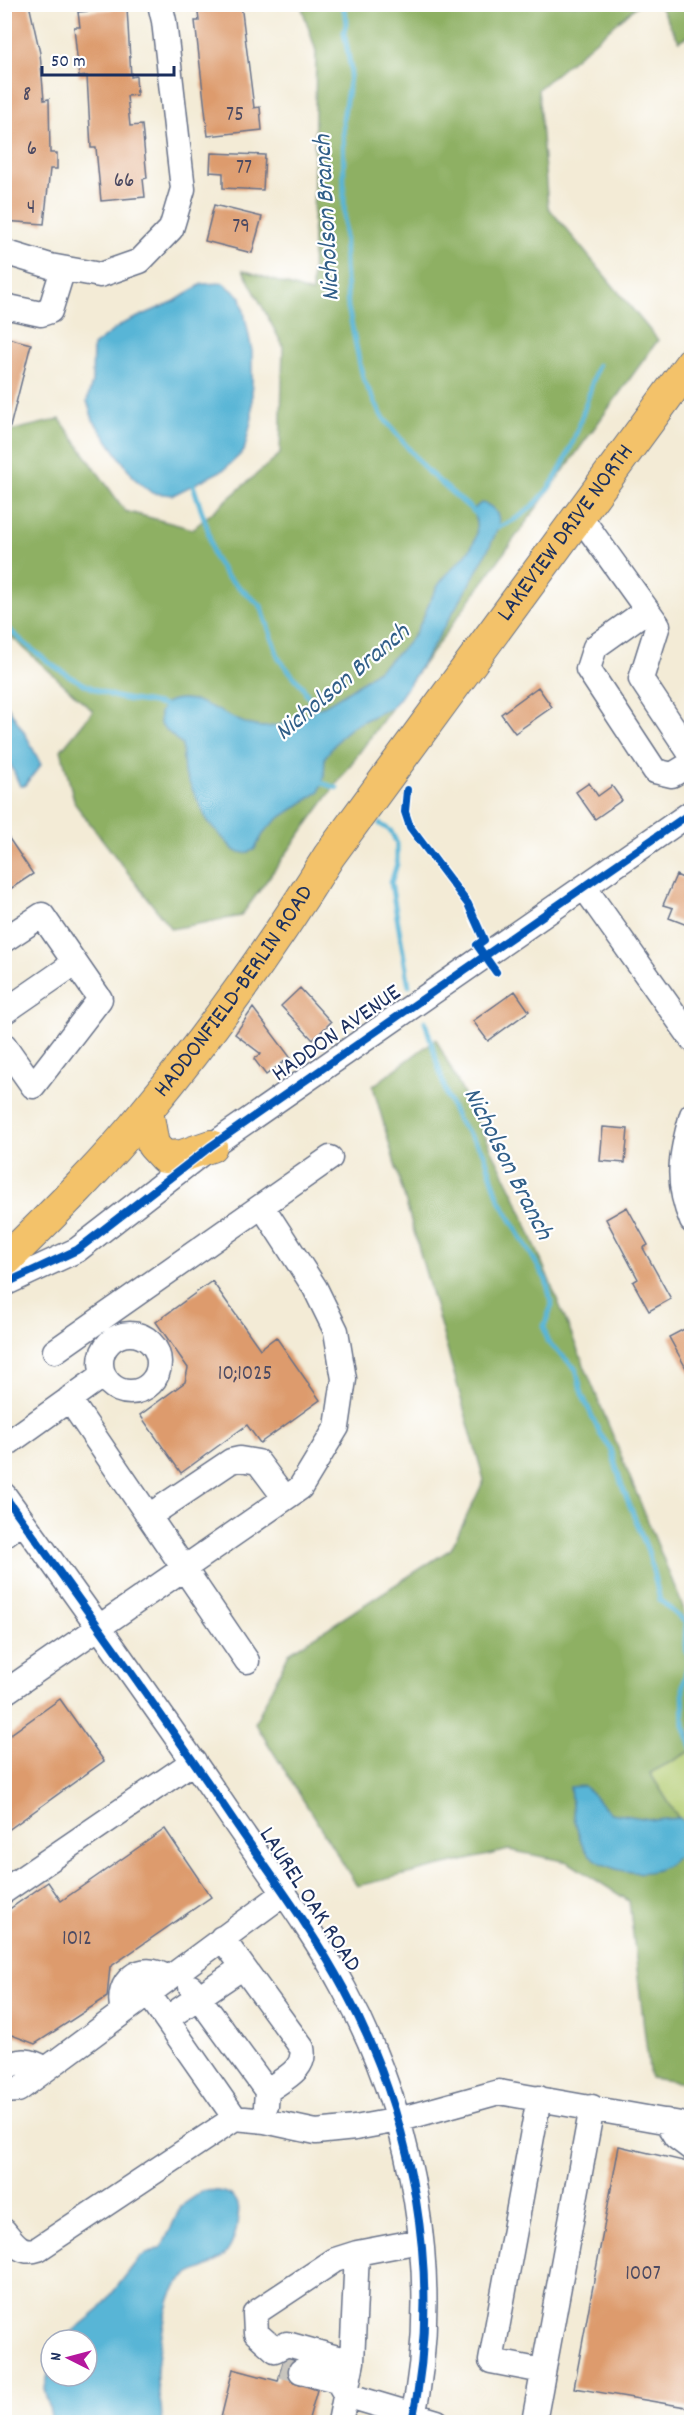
<svg xmlns="http://www.w3.org/2000/svg" width="696" height="2427" font-family="Dekko,sans-serif">
<style>
.green{fill:#b3cc72;stroke:#677e68;stroke-width:1.5}
.forest{fill:#8eb064;stroke:#547061;stroke-width:1.5}
.water{fill:#58b5d6;stroke:#3a729a;stroke-width:1.5}
.lines{fill:none;stroke-linecap:round;stroke-linejoin:round}
.stream{stroke:#58b5d6;stroke-width:5}
.building{fill:#dd9b6d}
.minor-tunnel{stroke:#c8c5be;stroke-width:24;stroke-dasharray:24 12;stroke-linecap:butt}
.minor-casing{stroke:#677188;stroke-width:27}
.major-casing{stroke:#677188;stroke-width:34}
.minor{stroke:#fff;stroke-width:24}
.major{stroke:#f3c26a;stroke-width:32}
.cycleway-casing{stroke:#fff;stroke-width:11}
.cycleway{stroke:#0057b8;stroke-width:8}
.labels{text-anchor:middle;dominant-baseline:central;stroke-width:4.5;stroke-linejoin:round;paint-order:stroke}
.number-label{font-size:21px;fill:#4c4a62}
.street-label{font-size:24px;fill:#1b2f5e;stroke:#fff}
.water-label{font-size:26px;font-style:italic;fill:#305e88;stroke:#fff}
</style>
<rect width="100%" height="100%" fill="#fff"/>
<filter id="ink" filterUnits="userSpaceOnUse"><feTurbulence type="fractalNoise" baseFrequency=".0167" numOctaves="2"/><feDisplacementMap in="SourceGraphic" scale="12" xChannelSelector="R" yChannelSelector="G"/><feConvolveMatrix kernelMatrix="1 2 1 2 8 2 1 2 1" color-interpolation-filters="sRGB"/></filter>
<filter id="wash" filterUnits="userSpaceOnUse"><feTurbulence type="fractalNoise" baseFrequency=".008" numOctaves="4" result="noise"/><feDisplacementMap in="SourceGraphic" scale="24" xChannelSelector="R" yChannelSelector="G"/><feGaussianBlur stdDeviation="1.35" result="paint"/><feColorMatrix in="noise" values="0 0 0 0 0 0 0 0 0 0 0 0 0 0 0 0 0 1.4 0 .05"/><feComposite in="paint" operator="in"/></filter>
<g filter="url(#wash)">
<rect width="100%" height="100%" fill="#f3ebd6"/>
<!-- green -->
<path class="green" d="M691 1751V1838L650 1773Z"/>
<!-- forest -->
<path class="forest" d="M301 5H638L538 89 548 207 658 340 241 916 171 929 75 804 61 750 93 711 5 631V432L60 419 125 511 193 529 280 454 283 346 243 270 312 293 316 51Z
M659 5H691V34L679 41Z
M436 1039 514 1194 683 1607 691 1652V1751L650 1773 691 1838V2084L650 2078 629 1901 568 1862 509 1850 357 1886 255 1723 289 1653 451 1549 484 1480 373 1086Z"/>
<!-- water -->
<path class="water" d="M223 283 241 297 252 351V418L244 451 225 469 173 495 152 493 135 479 93 420 87 401 92 382 93 346 122 324 175 301 202 284Z
M481 503C490 504 498 511 499 521 501 537 414 678 399 699L392 707 353 726 342 735 325 757 324 777 319 792 278 819 265 831 254 850 245 853 235 851 208 822 184 772 182 745 160 724V712L166 703C198 686 233 728 265 727 306 725 386 670 411 639 424 623 427 603 438 586 448 569 472 555 476 536 478 526 474 517 475 508Z
M5 702 27 737 41 765 24 786H20L5 752Z
M584 1786 610 1813 655 1820 680 1818 684 1822 685 1846C680 1851 676 1859 670 1863 649 1880 607 1872 588 1853 577 1841 571 1803 570 1787Z
M203 2191C212 2190 226 2190 233 2197 240 2203 239 2211 238 2218 231 2282 191 2256 173 2292 166 2305 155 2367 157 2382 158 2397 164 2407 161 2422H52L45 2388 51 2361V2376H87V2340H62L100 2309 140 2257 162 2247 181 2206Z"/>
<g class="lines">
<!-- stream -->
<path class="stream" d="M342 4 347 20 344 32 351 70 343 119 345 266 348 307 360 365 364 381 382 416 427 471 478 515
M191 479 208 530 213 556 226 576 261 606 279 659 302 686 319 716
M492 529C563 509 578 425 598 365
M4 625C37 655 70 682 113 696 131 702 150 700 168 707
M319 782 337 788
M380 824 391 831 397 844V864L391 883 409 986
M425 1021 447 1096 457 1119 484 1153 499 1199 546 1280 552 1305 544 1326 547 1341 576 1369 582 1394 600 1434 611 1449 622 1486 648 1551 660 1600 686 1623 685 1645 689 1659 683 1685 684 1725 692 1748
M672 1855H692"/>
</g>
<g id="blocks">
<!-- building -->
<path class="building" d="M4 4H29L40 53 44 100 49 99 50 153H57V169H50L44 224 4 221Z
M197 4H241L254 108 260 107 262 130 208 136 195 21H199Z
M127 8 131 77 136 76 137 95 127 96 130 126 142 125 147 178 143 179 145 197 101 201 96 148H91L87 76 79 77 74 27H80L78 12Z
M211 153 265 155 263 190 223 188V173L210 172Z
M214 205 262 217 252 253 205 241Z
M4 337 31 344 10 427H4Z
M538 687 552 707 515 733 501 714Z
M589 783 598 796 612 786 622 800 595 819 576 792Z
M4 831 33 874 4 893Z
M676 875 692 882V927L669 918 673 908 663 905Z
M300 988 331 1022 313 1040 281 1006Z
M515 991 529 1011 488 1041 473 1021Z
M253 1008 290 1057 266 1075 254 1059 261 1054 235 1034Z
M603 1127 628 1129 625 1163 600 1161Z
M627 1207 648 1245 643 1248 671 1299 649 1311 633 1282 638 1279 606 1219Z
M212 1281 260 1349 276 1337 320 1400 260 1443 247 1425 181 1473 140 1415 185 1382 188 1368 156 1322Z
M692 1325V1379L669 1337Z
M60 1699 104 1761 4 1833V1739Z
M165 1829 211 1897 110 1967 107 1997 35 2044 12 2035 4 2041V1913L48 1882 61 1901Z
M619 2146 692 2163V2408L574 2388Z
M288 2359 292 2360 287 2368 291 2381 317 2390 308 2422H220L233 2369 278 2381 283 2362Z"/>
</g>
</g>
<g filter="url(#ink)">
<use href="#blocks" fill-opacity="0" stroke="#677188" stroke-width="1.5"/>
<g class="lines">
<!-- minor-tunnel -->
<path class="minor-tunnel" d="M282 2366 301 2371"/>
<defs>
<path id="minor" d="M4 252 50 266 100 275 140 261 171 229 183 189 164 21 160 4
M4 306 41 314 50 311 63 269
M579 515 658 625 641 679 692 756
M647 610 595 647 588 669 655 771 672 775 692 763
M584 887 692 1039
M4 940 42 915 100 999 33 1086 4 1045
M4 1012 75 963
M692 1115C681 1154 675 1182 692 1221
M4 1284 77 1250 211 1146 692 812
M101 1363a29 29 0 1 1 58 0a29 29 0 1 1-58 0Z
M55 1351 330 1158
M69 1399 247 1661
M4 1446 103 1375
M4 1495C81 1602 158 1708 232 1818 270 1874 312 1929 344 1989 414 2118 443 2278 412 2422
M149 1516 231 1461 240 1459 258 1462 285 1498
M4 1535 23 1521
M4 1693 300 1488 337 1427 344 1379 336 1331 315 1288 262 1206
M4 1891 194 1761
M222 1938 302 2048C307 2070 281 2080 267 2091
M191 1987 267 2091 266 2106
M148 1993 235 2118
M123 2011C114 1981 142 1960 167 1978
M166 2019 243 1967
M4 2069C18 2058 32 2060 45 2069
M4 2091 18 2090 283 1894
M539 2098 491 2361 543 2371
M666 2121 676 2137 692 2149
M4 2231C14 2243 21 2255 38 2249L235 2118 265 2121 316 2132 355 2128 398 2120 499 2092 692 2126
M352 2362 287 2344 275 2350 256 2333 255 2313 335 2260 357 2253 420 2241
M301 2371 337 2380 346 2395 437 2422
M340 2422 352 2362 357 2253
M534 2422 592 2107"/>
<g id="major">
<path d="M147 1111 153 1145 164 1157 182 1156 211 1146"/>
<path id="s1" d="M4 1262C54 1213 105 1163 148 1109 214 1029 274 944 329 856L692 362"/>
</g>
</defs>
<!-- minor casing -->
<use href="#minor" class="minor-casing"/>
<!-- major casing -->
<use href="#major" class="major-casing"/>
<!-- minor -->
<use href="#minor" class="minor"/>
<!-- major -->
<use href="#major" class="major"/>
<defs>
<path id="cycleway" d="M407 790 405 812 410 827 468 904 484 940 477 945 496 972
M4 1284 77 1250 211 1146 692 812
M4 1495C81 1602 158 1708 232 1818 270 1874 312 1929 344 1989 414 2118 443 2278 412 2422"/>
</defs>
<!-- cycleway casing -->
<use href="#cycleway" class="cycleway-casing"/>
<!-- cycleway -->
<use href="#cycleway" class="cycleway"/>
</g>
</g>
<g class="labels">
<!-- number labels -->
<g class="number-label">
<text x="27" y="96">8</text>
<text x="235" y="116">75</text>
<text x="32" y="150">6</text>
<text x="244" y="169">77</text>
<text x="124" y="182">66</text>
<text x="31" y="209">4</text>
<text x="241" y="228">79</text>
<text x="245" y="1375">10;1025</text>
<text x="77" y="1940">1012</text>
<text x="643" y="2275">1007</text>
</g>
<!-- street labels -->
<g class="street-label">
<text stroke="none"><textPath href="#s1" startOffset="922">LAKEVIEW DRIVE NORTH</textPath></text>
<text stroke="none"><textPath href="#s1" startOffset="356">HADDONFIELD-BERLIN ROAD</textPath></text>
<text transform="translate(337 1034) rotate(-35)">HADDON AVENUE</text>
<text transform="translate(309 1900) rotate(57)">LAUREL OAK ROAD</text>
</g>
<!-- water labels -->
<g class="water-label">
<text transform="translate(328 218) rotate(-93)">Nicholson Branch</text>
<text transform="translate(343 683) rotate(-40)">Nicholson Branch</text>
<text transform="translate(507 1164) rotate(63)">Nicholson Branch</text>
</g>
</g>
<!-- margin -->
<rect width="696" height="2427" fill="none" stroke="#fff" stroke-width="24"/>
<!-- north arrow -->
<g transform="translate(69 2358) rotate(276)"><circle r="28" fill="#ffffff" stroke="#a4acbf" stroke-width="1.5"/>
<path d="M0-4.5L10 22L0 15L-10 22Z" fill="#b5179e"/>
<text y="-9" font-size="16" font-weight="bold" text-anchor="middle" fill="#1b2f5e">N</text>
</g>
<!-- scale -->
<path d="M42 66v9h132v-9" fill="none" stroke="#1b2f5e" stroke-width="3"/>
<text x="51" y="66" font-size="18" fill="#1b2f5e" stroke="#ffffff" stroke-width="4.5" paint-order="stroke">50 m</text>
</svg>
